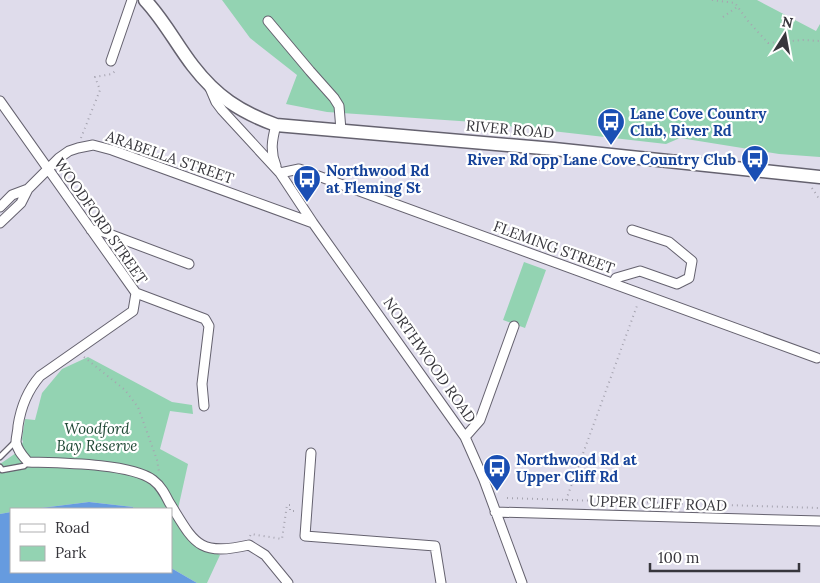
<svg xmlns="http://www.w3.org/2000/svg" width="820" height="583" font-family="Lora,serif">
<style>
.green{fill:#93d3b2}
.water{fill:#669bdf}
.lines{fill:none;stroke-linecap:round;stroke-linejoin:round}
.service-casing{stroke:#65626f;stroke-width:7}
.minor-casing{stroke:#65626f;stroke-width:11}
.secondary-casing{stroke:#65626f;stroke-width:15}
.path{stroke:#a6a4b0;stroke-width:2;stroke-dasharray:1 4;stroke-linecap:butt}
.service{stroke:#fff;stroke-width:4.5}
.minor{stroke:#fff;stroke-width:9}
.secondary{stroke:#fff;stroke-width:12}
.labels{text-anchor:middle;dominant-baseline:central;stroke-width:4.5;stroke-linejoin:round;paint-order:stroke}
.transit-label{font-size:15px;font-weight:bold;fill:#164399;stroke:#fff;text-anchor:start}
.street-label{font-size:15px;fill:#37363c;stroke:#fff}
.park-label{font-size:15px;font-style:italic;fill:#1e4734;stroke:#fff}
</style>
<rect width="100%" height="100%" fill="#dfdceb"/>
<!-- green -->
<path class="green" d="M222 0H757L816 31 820 24V157L779 154 680 138 666 144 474 122 327 112 286 104 297 75 250 38Z
M524 262 546 270 525 328 503 320Z
M88 357 172 402 192 405 193 414 170 411 160 449 188 464 176 518 190 540 220 555 207 583H197L171 568V509H134L133 507 89 502 33 509H11V512L0 514V464L16 453 23 442 22 439 25 419 35 420 42 393 62 369Z"/>
<!-- water -->
<path class="water" d="M89 502 133 507 134 509H33Z
M11 512V572H171V568L197 583H0V514Z"/>
<g class="lines">
<defs>
<path id="service" d="M0 457 16 441
M0 467 2 470 24 466 28 462"/>
<path id="minor" d="M268 21 310 71 334 98 339 106 341 130
M111 61 132 0
M210 88 216 102 222 110 280 173 313 223 465 437 484 480 522 583
M0 101 136 293 133 311 40 376C27 391 21 406 18 426 18 431 16 437 16 442 17 450 23 456 28 462 58 463 130 463 153 480 161 486 165 494 169 502 194 542 197 557 249 545L265 555 288 583
M276 166C270 151 272 140 276 125
M280 173 299 169 817 358
M0 207 12 195 28 189
M0 223 21 203 28 189 59 158 69 151 78 148 93 145 112 150 313 223
M91 230 101 231 189 264
M613 283 616 278 640 271 677 284 689 278 692 261 669 242 632 230
M136 293 205 319 209 326 202 384 204 406
M465 437 480 420 514 326
M311 453 305 536 435 546 441 583
M495 512 820 521"/>
<path id="secondary" d="M145 0C164 20 176 44 193 66 216 96 240 112 276 125L554 149 820 177"/>
</defs>
<!-- service casing -->
<use href="#service" class="service-casing"/>
<!-- minor casing -->
<use href="#minor" class="minor-casing"/>
<!-- secondary casing -->
<use href="#secondary" class="secondary-casing"/>
<!-- path -->
<path class="path" d="M712 0 735 3 748 21 768 43 803 40 820 41
M723 17 737 7
M81 138 100 90 95 77 112 74 117 69
M812 188 818 197H820
M84 357 125 390 138 407 157 460 159 472
M507 498 820 508
M566 500 638 303
M250 536 251 534 282 539 287 505H290V511H297"/>
<!-- service -->
<use href="#service" class="service"/>
<!-- minor -->
<use href="#minor" class="minor"/>
<!-- secondary -->
<use href="#secondary" class="secondary"/>
</g>
<!-- icons -->
<defs>
<symbol id="bus-pin" viewBox="-11 -11 22 30"><path d="M0 17L-7.5 6A9.5 9.5 0 1 1 7.5 6Z" fill="#1a4fb4" stroke="#fff"/><path d="M-5-6H5V4H4V6H2V4H-2V6H-4V4H-5ZM-3.5-4V0h7V-4ZM-3.5 1.2v1.5H-2V1.2ZM2 1.2v1.5H3.5V1.2Z" fill="#fff"/></symbol>
</defs>
<g fill-rule="evenodd">
<use href="#bus-pin" x="595" y="106" width="32" height="43"/>
<use href="#bus-pin" x="739" y="143" width="32" height="43"/>
<use href="#bus-pin" x="291" y="163" width="32" height="43"/>
<use href="#bus-pin" x="481" y="452" width="32" height="43"/>
</g>
<g class="labels">
<!-- transit labels -->
<g class="transit-label">
<text x="630" y="113">Lane Cove Country<tspan x="630" dy="17">Club, River Rd</tspan></text>
<text x="736" y="159" text-anchor="end">River Rd opp Lane Cove Country Club</text>
<text x="326" y="170">Northwood Rd<tspan x="326" dy="17">at Fleming St</tspan></text>
<text x="516" y="459">Northwood Rd at<tspan x="516" dy="17">Upper Cliff Rd</tspan></text>
</g>
<!-- street labels -->
<g class="street-label">
<text transform="translate(510 129) rotate(5)">RIVER ROAD</text>
<text transform="translate(170 157) rotate(19)">ARABELLA STREET</text>
<text transform="translate(101 221) rotate(55)">WOODFORD STREET</text>
<text transform="translate(554 247) rotate(20)">FLEMING STREET</text>
<text transform="translate(430 360) rotate(55)">NORTHWOOD ROAD</text>
<text transform="translate(658 503) rotate(2)">UPPER CLIFF ROAD</text>
</g>
<!-- park labels -->
<g class="park-label">
<text x="97" y="428">Woodford<tspan x="97" dy="17">Bay Reserve</tspan></text>
</g>
</g>
<!-- legend -->
<rect x="10" y="508" width="162" height="65" fill="#ffffff" stroke="#afafb1"/>
<rect x="20" y="524" width="25" height="8" fill="#ffffff" stroke="#afafb1"/>
<text x="55" y="533" font-size="15" fill="#37363c">Road</text>
<rect x="20" y="546" width="25" height="15" fill="#93d3b2" stroke="#afafb1"/>
<text x="55" y="558" font-size="15" fill="#37363c">Park</text>
<!-- north arrow -->
<g transform="translate(785 35) rotate(11)" stroke="#ffffff" stroke-width="4" paint-order="stroke">
<path d="M0-4L9 19L0 12L-9 19Z" fill="#37363c"/>
<text y="-8" font-size="14" font-weight="bold" text-anchor="middle" fill="#37363c">N</text>
</g>
<!-- scale -->
<path d="M650 563v8h149v-8" fill="none" stroke="#37363c" stroke-width="2.5"/>
<text x="658" y="563" font-size="15" fill="#37363c" stroke="#ffffff" stroke-width="4" paint-order="stroke">100 m</text>
</svg>
